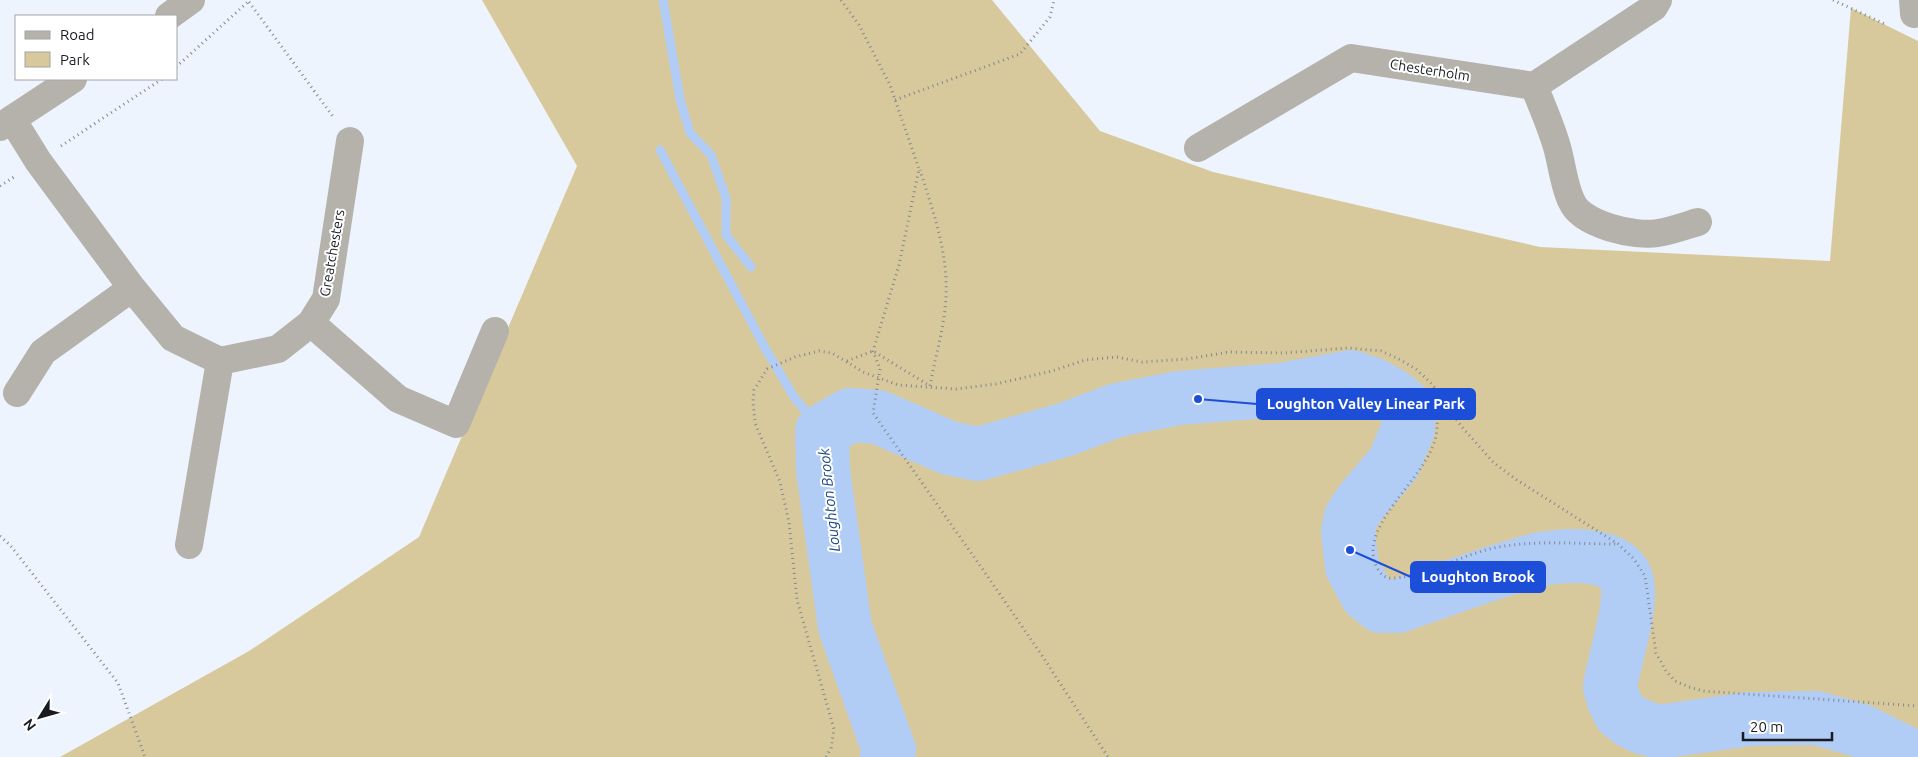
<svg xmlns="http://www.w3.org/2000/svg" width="1918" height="757" font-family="Ubuntu,sans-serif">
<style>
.green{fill:#d8c99c}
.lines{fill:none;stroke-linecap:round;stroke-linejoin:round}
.stream{stroke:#b1cdf6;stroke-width:9}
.river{stroke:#b1cdf6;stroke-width:54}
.path{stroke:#838890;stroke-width:3;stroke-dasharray:1 4;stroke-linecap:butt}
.minor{stroke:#b4b2aa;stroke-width:28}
.path-bridge{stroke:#838890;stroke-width:3;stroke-dasharray:1 4;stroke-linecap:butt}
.labels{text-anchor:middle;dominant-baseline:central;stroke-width:4;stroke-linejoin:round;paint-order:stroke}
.street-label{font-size:14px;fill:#181c22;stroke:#fff}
.water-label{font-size:15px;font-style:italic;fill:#1e4984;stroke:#fff}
.leader{fill:none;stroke:#1d4ed8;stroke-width:2}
.callout-dot{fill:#1d4ed8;stroke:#fff;stroke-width:2}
.callout{fill:#1d4ed8;stroke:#1d4ed8;stroke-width:2}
.callout-label{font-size:15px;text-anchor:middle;font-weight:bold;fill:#fff}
</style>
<rect width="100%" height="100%" fill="#eef4fe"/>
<!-- green -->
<path class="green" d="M482 0H992L1100 131 1213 172 1540 247 1830 261 1851 8 1918 41V757H60L249 651 419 537 577 166Z"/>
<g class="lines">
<!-- stream -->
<path class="stream" d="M663 0 680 99 690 133 711 155 726 198V235L751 267
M660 150 765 348 794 397 822 431"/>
<!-- river -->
<path class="river" d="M887 757 889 750 845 627 823 470 822 431 850 415 878 417 949 448 978 454 1064 430 1117 410 1179 398 1280 390 1351 377 1374 385 1392 395 1402 403 1409 413 1408 429 1394 463 1361 502 1351 517 1348 532 1352 567 1367 595 1381 606H1398C1432 594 1465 582 1499 571 1511 568 1523 563 1536 560 1561 555 1619 549 1627 582 1633 606 1614 660 1610 687L1614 701 1620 713 1630 721 1642 727 1659 732 1749 719 1816 718 1859 730 1913 757"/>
<!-- path -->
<path class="path" d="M841 0 859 25 890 85 919 169 899 265 873 351 880 369
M1833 0 1887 25
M249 2 334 118
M176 67 250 0
M895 100 1020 54 1050 17 1054 0
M61 146 162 79
M0 186 14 177
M847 361 873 351 930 386C935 357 945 326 946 296 948 252 933 211 920 170
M1433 388C1436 404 1439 420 1436 436 1428 477 1361 522 1375 563 1377 569 1382 577 1389 578 1394 579 1400 577 1404 577 1436 572 1468 552 1499 547 1537 540 1577 544 1616 544
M0 536 10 545 118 683 145 757
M988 577 1041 654 1108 757
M826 757 831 748 834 729 797 600 789 522 780 482 755 423 753 402 754 390 767 369 795 357 819 351 832 353 863 372 898 385 956 389 996 384 1052 371 1085 360 1117 357 1142 362 1187 359 1229 352 1283 353 1348 348 1381 351 1397 358 1416 369 1432 384 1461 426 1494 463 1517 480 1618 544 1634 559 1645 576 1656 653 1666 671 1675 681 1689 687 1703 691 1918 706"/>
<!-- minor -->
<path class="minor" d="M1913 0 1914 14
M169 16 191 0
M1534 86C1542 106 1551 126 1557 147 1562 164 1564 187 1572 202 1582 225 1635 237 1658 233 1671 231 1685 226 1698 222
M12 119 38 161 132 288 173 338 220 361 278 349 311 323 326 299 350 141
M0 127 73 79
M1198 148 1351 58 1534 86 1654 7 1658 0
M311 323 398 399 456 424 495 331
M17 393 43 352 132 288
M189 545 220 361"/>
<!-- path-bridge -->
<path class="path-bridge" d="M880 369 873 413 988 577"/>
</g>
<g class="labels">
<!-- street labels -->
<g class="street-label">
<text transform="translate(1430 70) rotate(9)">Chesterholm</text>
<text transform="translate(332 253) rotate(-80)">Greatchesters</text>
</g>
<!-- water labels -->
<g class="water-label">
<text transform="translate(829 500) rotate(-96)">Loughton Brook</text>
</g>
</g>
<!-- callouts -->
<path class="leader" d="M1198 399L1257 404M1350 550L1411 577"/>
<g class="callout-dot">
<circle cx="1198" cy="399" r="5"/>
<circle cx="1350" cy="550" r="5"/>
</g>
<g class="callout">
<rect x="1257" y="389" width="218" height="30" rx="5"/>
<rect x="1411" y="562" width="134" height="30" rx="5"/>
</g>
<g class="callout-label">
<text x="1366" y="409">Loughton Valley Linear Park</text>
<text x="1478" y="582">Loughton Brook</text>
</g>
<!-- legend -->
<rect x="15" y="15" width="162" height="65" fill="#ffffff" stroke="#a3a4a7"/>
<rect x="25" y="31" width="25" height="8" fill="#b4b2aa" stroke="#a3a4a7"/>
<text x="60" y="40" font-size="15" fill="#181c22">Road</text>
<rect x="25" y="52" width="25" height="15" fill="#d8c99c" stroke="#a3a4a7"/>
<text x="60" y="65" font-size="15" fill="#181c22">Park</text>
<!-- north arrow -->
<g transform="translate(40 717) rotate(233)" stroke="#ffffff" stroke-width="4" paint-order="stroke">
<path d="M0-4L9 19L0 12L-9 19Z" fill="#181c22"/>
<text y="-8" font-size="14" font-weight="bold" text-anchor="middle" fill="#181c22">N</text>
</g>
<!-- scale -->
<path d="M1743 732v8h89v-8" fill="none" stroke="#181c22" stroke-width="2.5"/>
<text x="1750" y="732" font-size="15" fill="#181c22" stroke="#ffffff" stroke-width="4" paint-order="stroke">20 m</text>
</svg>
